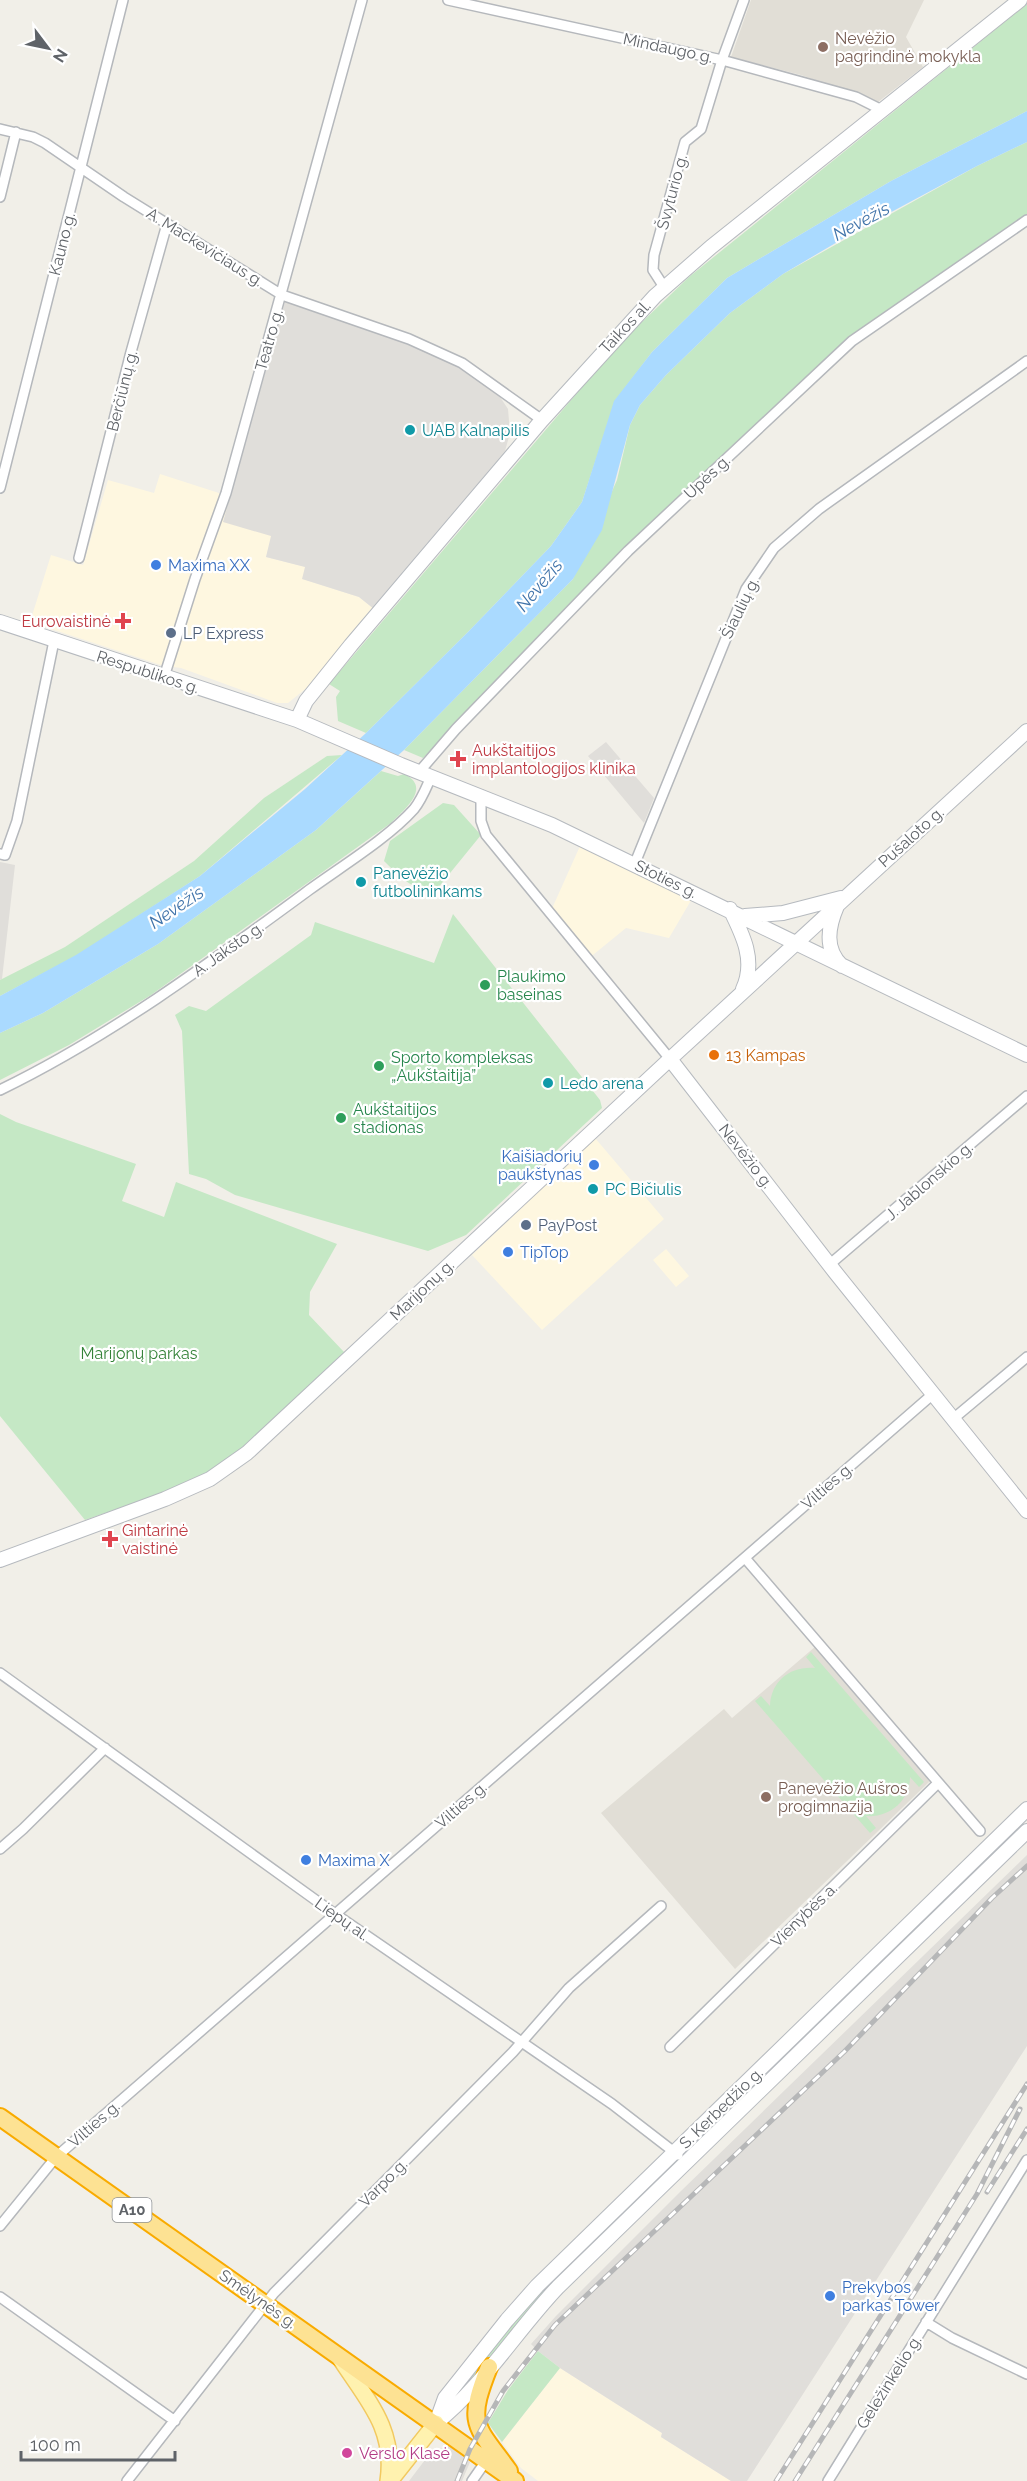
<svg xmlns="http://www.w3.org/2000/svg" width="1027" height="2481" font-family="Raleway,sans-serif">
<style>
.commercial{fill:#fef7e0}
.industrial{fill:#e0deda}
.education{fill:#e1ded6}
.green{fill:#c5e8c5}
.water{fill:#aadaff}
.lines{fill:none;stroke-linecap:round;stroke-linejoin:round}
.street-casing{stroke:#b5b8bc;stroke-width:12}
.secondary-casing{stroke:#b6babf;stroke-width:16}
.primary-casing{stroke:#f2c960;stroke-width:18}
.highway-casing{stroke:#f9ab00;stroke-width:20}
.street{stroke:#fff;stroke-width:9}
.secondary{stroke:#fff;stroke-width:14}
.primary{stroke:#fff2af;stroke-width:15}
.highway{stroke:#fde293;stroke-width:16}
.rail-casing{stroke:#b6b7b8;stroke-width:5}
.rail{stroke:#fff;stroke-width:3;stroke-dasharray:9;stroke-linecap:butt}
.education-dot{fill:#8d6e63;stroke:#fff;stroke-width:2}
.culture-dot{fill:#0f9aa8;stroke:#fff;stroke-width:2}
.shop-dot{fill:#3f7fe0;stroke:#fff;stroke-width:2}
.health-dot{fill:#e0444e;stroke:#fff;stroke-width:2}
.service-dot{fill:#5c6f8a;stroke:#fff;stroke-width:2}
.leisure-dot{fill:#2e9e5b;stroke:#fff;stroke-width:2}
.food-dot{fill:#e8710a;stroke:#fff;stroke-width:2}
.hotel-dot{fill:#d1479c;stroke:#fff;stroke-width:2}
.labels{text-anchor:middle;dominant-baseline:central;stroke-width:4.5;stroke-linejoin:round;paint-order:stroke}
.shield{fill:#fff;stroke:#8f9295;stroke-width:1.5}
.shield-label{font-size:15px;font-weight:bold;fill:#5f6368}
.education-label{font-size:16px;fill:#785e54;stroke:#fff;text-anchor:start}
.street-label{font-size:16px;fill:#5f6368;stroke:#fff}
.culture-label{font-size:16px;fill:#0d838f;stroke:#fff;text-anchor:start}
.shop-label{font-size:16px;fill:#366cbe;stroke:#fff;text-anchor:start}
.health-label{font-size:16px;fill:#be3a42;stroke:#fff;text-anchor:start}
.service-label{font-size:16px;fill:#4e5e75;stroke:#fff;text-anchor:start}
.leisure-label{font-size:16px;fill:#27864d;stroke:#fff;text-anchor:start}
.food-label{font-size:16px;fill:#c56008;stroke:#fff;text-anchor:start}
.park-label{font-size:16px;fill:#348238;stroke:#fff}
.hotel-label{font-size:16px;fill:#b23c85;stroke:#fff;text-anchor:start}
.water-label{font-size:18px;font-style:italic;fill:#4174aa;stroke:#fff}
</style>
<rect width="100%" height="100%" fill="#f1efe8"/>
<!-- commercial -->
<path class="commercial" d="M160 474 222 494 230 493 272 536 266 557 306 567 303 579 359 597 374 609 309 686 288 703H277L181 668 164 666 30 622 51 555 83 565 108 480 154 493Z
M580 846 693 897 669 938 626 928 588 959 550 913Z
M595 1138 664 1219 542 1330 472 1255Z
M666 1249 689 1276 676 1287 653 1260Z
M560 2368 662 2433 661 2437 731 2481H538L521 2468 502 2442Z"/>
<!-- industrial -->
<path class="industrial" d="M285 302 305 306 406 342 463 367 485 382 500 397 508 409 510 433 505 451 374 609 359 597 302 579 305 567 266 557 271 536 223 522Z
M606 742 654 798 644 823 588 756Z
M0 862 15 865 2 979 0 980Z
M1027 1855V2046L747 2481H731L661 2437 662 2433 560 2368 538 2351 531 2344 556 2316 681 2191Z
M449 2446 470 2462 462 2481H409L431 2452Z"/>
<!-- education -->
<path class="education" d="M751 0H924L906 37 923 67 878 102 801 75 731 57Z
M816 1646 928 1777 929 1782 735 1969 601 1813 724 1709 732 1718Z"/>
<!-- green -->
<path class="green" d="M1027 4V111L891 181 727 278 652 352 615 401 582 502 551 546 468 632 366 733 338 721 336 697 340 691 329 684 618 345 689 277Z
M1027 142V220L852 341 524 654 423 758 404 750 573 579 617 480 630 425 640 405 666 375 730 313 783 274 977 166Z
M342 755 200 876 76 956 0 996V980L65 947 194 861 264 798 327 756Z
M381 771 398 776 404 774C432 787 405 809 391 823L151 995 69 1045 0 1080V1033L43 1013 158 944 316 830Z
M443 803 454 805 481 835 433 894C412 889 399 876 384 861L390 841Z
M453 914 600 1100 602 1108 466 1235 428 1251 235 1195 206 1179 189 1174 182 1031 175 1015 189 1006 206 1011 311 935 315 922 434 963Z
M0 1114 16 1122 136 1164 122 1201 164 1217 176 1182 337 1244 310 1292 309 1315 344 1352C304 1391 253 1447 205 1474 168 1495 124 1506 85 1520L0 1416Z
M811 1652 924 1782 919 1787 910 1777C910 1801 889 1818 866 1816L876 1828 870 1833 755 1701 761 1696 770 1706C771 1681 790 1666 815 1668L806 1657Z
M1017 1826 1021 1830 693 2147H690Z
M657 2175 660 2179 530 2308 455 2401 452 2398 527 2305Z
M538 2351 560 2368 502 2442 488 2423 508 2390Z"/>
<!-- water -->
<path class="water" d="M1027 111V142L977 166 856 231 783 274 730 313 666 375 640 405 630 425 602 530 573 579 404 750 316 830 158 944 43 1013 0 1033V996L76 955 200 876 305 789 366 733 468 632 551 546 582 502 614 401 652 352 727 278 891 181Z"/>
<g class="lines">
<defs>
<path id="street" d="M448 0 722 60 856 97 884 111
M0 129 33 137 45 143 124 197 282 295 409 339 462 363 542 420
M0 197 16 132
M664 287 653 270 654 255 685 142 701 129 722 60 744 0
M0 488 123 0
M79 558 131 352 167 224
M164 677 195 579 226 493 362 0
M419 772 456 729 628 551 852 341 1027 220
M481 795V821L486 835 670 1059
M0 854 5 855 17 821 54 641
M635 863 746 589 774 548 819 509 1027 361
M0 1090C111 1036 211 962 309 890 342 866 388 838 414 809 422 799 426 788 431 777
M829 1265 1027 1096
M953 1419 1027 1357
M745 1558 980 1831
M0 1673 335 1914 612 2104 678 2155
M0 1849 23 1829 105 1748
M670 2047 938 1783
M0 2226 56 2157 933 1394
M0 2297 175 2421
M926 2322 952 2338 1027 2374
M127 2481 274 2293 513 2052 569 1988 661 1906
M472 2481 486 2461
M828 2481 1027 2160"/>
<path id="secondary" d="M0 622 297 720 401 765 552 825 1027 1055
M297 720 306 701 351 645 542 420 655 296 711 247 1020 0
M837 906C828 927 824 949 842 966
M730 909C743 935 756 961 743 989
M745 916 783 913 841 898
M670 1059 835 1272 1027 1511
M0 1560 165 1499 210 1479 247 1453 670 1059 1027 731
M436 2423 445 2398 507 2320 537 2286 1027 1809
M436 2423C483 2386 517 2330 558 2287L1027 1831"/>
<path id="primary" d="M339 2357C366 2399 396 2428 388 2481
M390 2481 436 2423"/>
<path id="highway" d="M0 2117 515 2481
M489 2367C466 2425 475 2424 509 2471"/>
</defs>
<!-- street casing -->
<use href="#street" class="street-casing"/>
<!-- secondary casing -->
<use href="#secondary" class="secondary-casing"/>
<!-- primary casing -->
<use href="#primary" class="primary-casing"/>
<!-- highway casing -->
<use href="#highway" class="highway-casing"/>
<!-- street -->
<use href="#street" class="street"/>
<!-- secondary -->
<use href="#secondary" class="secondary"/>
<!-- primary -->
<use href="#primary" class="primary"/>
<!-- highway -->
<use href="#highway" class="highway"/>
<defs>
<path id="rail" d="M987 2192 1027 2129
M457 2481 470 2449 503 2391 555 2325 844 2052 992 1898 1027 1866
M776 2481 1027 2084
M795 2481 977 2194 1020 2109"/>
</defs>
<!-- rail casing -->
<use href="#rail" class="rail-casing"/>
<!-- rail -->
<use href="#rail" class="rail"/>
</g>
<!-- markers -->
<g class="education-dot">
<circle cx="823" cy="47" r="6"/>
<circle cx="766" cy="1797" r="6"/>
</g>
<g class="culture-dot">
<circle cx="410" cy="430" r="6"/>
<circle cx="361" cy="882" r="6"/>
<circle cx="548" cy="1083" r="6"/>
<circle cx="593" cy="1189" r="6"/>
</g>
<g class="shop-dot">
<circle cx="156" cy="565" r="6"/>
<circle cx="594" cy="1165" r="6"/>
<circle cx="508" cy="1252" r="6"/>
<circle cx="306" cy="1860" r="6"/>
<circle cx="830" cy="2296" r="6"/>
</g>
<g class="health-dot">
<path d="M120 612h6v6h6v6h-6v6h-6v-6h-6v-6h6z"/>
<path d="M455 750h6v6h6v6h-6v6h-6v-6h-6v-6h6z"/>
<path d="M107 1530h6v6h6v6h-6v6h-6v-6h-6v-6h6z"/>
</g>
<g class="service-dot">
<circle cx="171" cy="633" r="6"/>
<circle cx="526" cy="1225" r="6"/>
</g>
<g class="leisure-dot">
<circle cx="485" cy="985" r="6"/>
<circle cx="379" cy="1066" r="6"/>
<circle cx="341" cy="1118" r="6"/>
</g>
<circle class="food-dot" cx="714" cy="1055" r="6"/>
<circle class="hotel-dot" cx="347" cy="2453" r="6"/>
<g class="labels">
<!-- shield labels -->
<rect class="shield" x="112.5" y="2198" width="39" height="24" rx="4.5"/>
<g class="shield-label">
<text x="132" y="2210">A10</text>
</g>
<!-- education labels -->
<g class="education-label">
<text x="835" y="38">Nevėžio<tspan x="835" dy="18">pagrindinė mokykla</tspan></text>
<text x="778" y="1788">Panevėžio Aušros<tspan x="778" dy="18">progimnazija</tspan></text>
</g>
<!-- street labels -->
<g class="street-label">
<text transform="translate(668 48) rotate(12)">Mindaugo g.</text>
<text transform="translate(672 192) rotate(-75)">Švyturio g.</text>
<text transform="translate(62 244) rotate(-76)">Kauno g.</text>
<text transform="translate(205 247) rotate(32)">A. Mackevičiaus g.</text>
<text transform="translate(625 327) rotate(-47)">Taikos al.</text>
<text transform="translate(269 340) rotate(-74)">Teatro g.</text>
<text transform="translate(122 391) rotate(-76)">Berčiūnų g.</text>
<text transform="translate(707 477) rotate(-43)">Upės g.</text>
<text transform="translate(740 608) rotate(-64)">Šiaulių g.</text>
<text transform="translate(148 672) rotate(18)">Respublikos g.</text>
<text transform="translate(911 837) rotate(-42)">Pušaloto g.</text>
<text transform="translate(666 879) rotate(26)">Stoties g.</text>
<text transform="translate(228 949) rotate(-35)">A. Jakšto g.</text>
<text transform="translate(746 1156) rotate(52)">Nevėžio g.</text>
<text transform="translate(929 1181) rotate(-41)">J. Jablonskio g.</text>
<text transform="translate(422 1290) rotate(-43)">Marijonų g.</text>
<text transform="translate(827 1486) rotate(-41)">Vilties g.</text>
<text transform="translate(461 1805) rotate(-41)">Vilties g.</text>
<text transform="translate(804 1915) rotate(-44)">Vienybės a.</text>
<text transform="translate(342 1919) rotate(35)">Liepų al.</text>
<text transform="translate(721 2108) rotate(-44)">S. Kerbedžio g.</text>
<text transform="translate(94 2124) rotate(-41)">Vilties g.</text>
<text transform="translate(383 2183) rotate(-45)">Varpo g.</text>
<text transform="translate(258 2299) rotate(35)">Smėlynės g.</text>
<text transform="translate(889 2382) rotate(-58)">Geležinkelio g.</text>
</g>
<!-- culture labels -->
<g class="culture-label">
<text x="422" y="430">UAB Kalnapilis</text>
<text x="373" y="873">Panevėžio<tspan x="373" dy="18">futbolininkams</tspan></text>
<text x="560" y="1083">Ledo arena</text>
<text x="605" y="1189">PC Bičiulis</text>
</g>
<!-- shop labels -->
<g class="shop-label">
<text x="168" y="565">Maxima XX</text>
<text x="582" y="1156" text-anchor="end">Kaišiadorių<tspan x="582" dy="18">paukštynas</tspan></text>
<text x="520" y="1252">TipTop</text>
<text x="318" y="1860">Maxima X</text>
<text x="842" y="2287">Prekybos<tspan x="842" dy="18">parkas Tower</tspan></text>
</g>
<!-- health labels -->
<g class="health-label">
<text x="111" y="621" text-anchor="end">Eurovaistinė</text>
<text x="472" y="750">Aukštaitijos<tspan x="472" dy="18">implantologijos klinika</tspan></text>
<text x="122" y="1530">Gintarinė<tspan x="122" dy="18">vaistinė</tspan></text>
</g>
<!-- service labels -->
<g class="service-label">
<text x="183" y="633">LP Express</text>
<text x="538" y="1225">PayPost</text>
</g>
<!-- leisure labels -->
<g class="leisure-label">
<text x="497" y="976">Plaukimo<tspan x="497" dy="18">baseinas</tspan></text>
<text x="391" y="1057">Sporto kompleksas<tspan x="391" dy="18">„Aukštaitija”</tspan></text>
<text x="353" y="1109">Aukštaitijos<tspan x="353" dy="18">stadionas</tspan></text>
</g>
<!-- food labels -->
<g class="food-label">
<text x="726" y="1055">13 Kampas</text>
</g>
<!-- park labels -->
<g class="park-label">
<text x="139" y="1353">Marijonų parkas</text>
</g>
<!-- hotel labels -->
<g class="hotel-label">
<text x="359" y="2453">Verslo Klasė</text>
</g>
<!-- water labels -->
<g class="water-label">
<text transform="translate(861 221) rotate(-28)">Nevėžis</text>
<text transform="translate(539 585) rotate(-50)">Nevėžis</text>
<text transform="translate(176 907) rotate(-34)">Nevėžis</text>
</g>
</g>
<!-- north arrow -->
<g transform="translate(48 48) rotate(122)" stroke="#ffffff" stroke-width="4.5" paint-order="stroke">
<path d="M0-4.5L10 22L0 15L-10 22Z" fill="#5f6368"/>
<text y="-9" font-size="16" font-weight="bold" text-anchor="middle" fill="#5f6368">N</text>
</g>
<!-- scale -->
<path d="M21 2451v9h154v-9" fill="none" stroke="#5f6368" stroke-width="3"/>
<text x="30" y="2451" font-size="18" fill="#5f6368" stroke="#ffffff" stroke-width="4.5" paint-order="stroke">100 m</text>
</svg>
